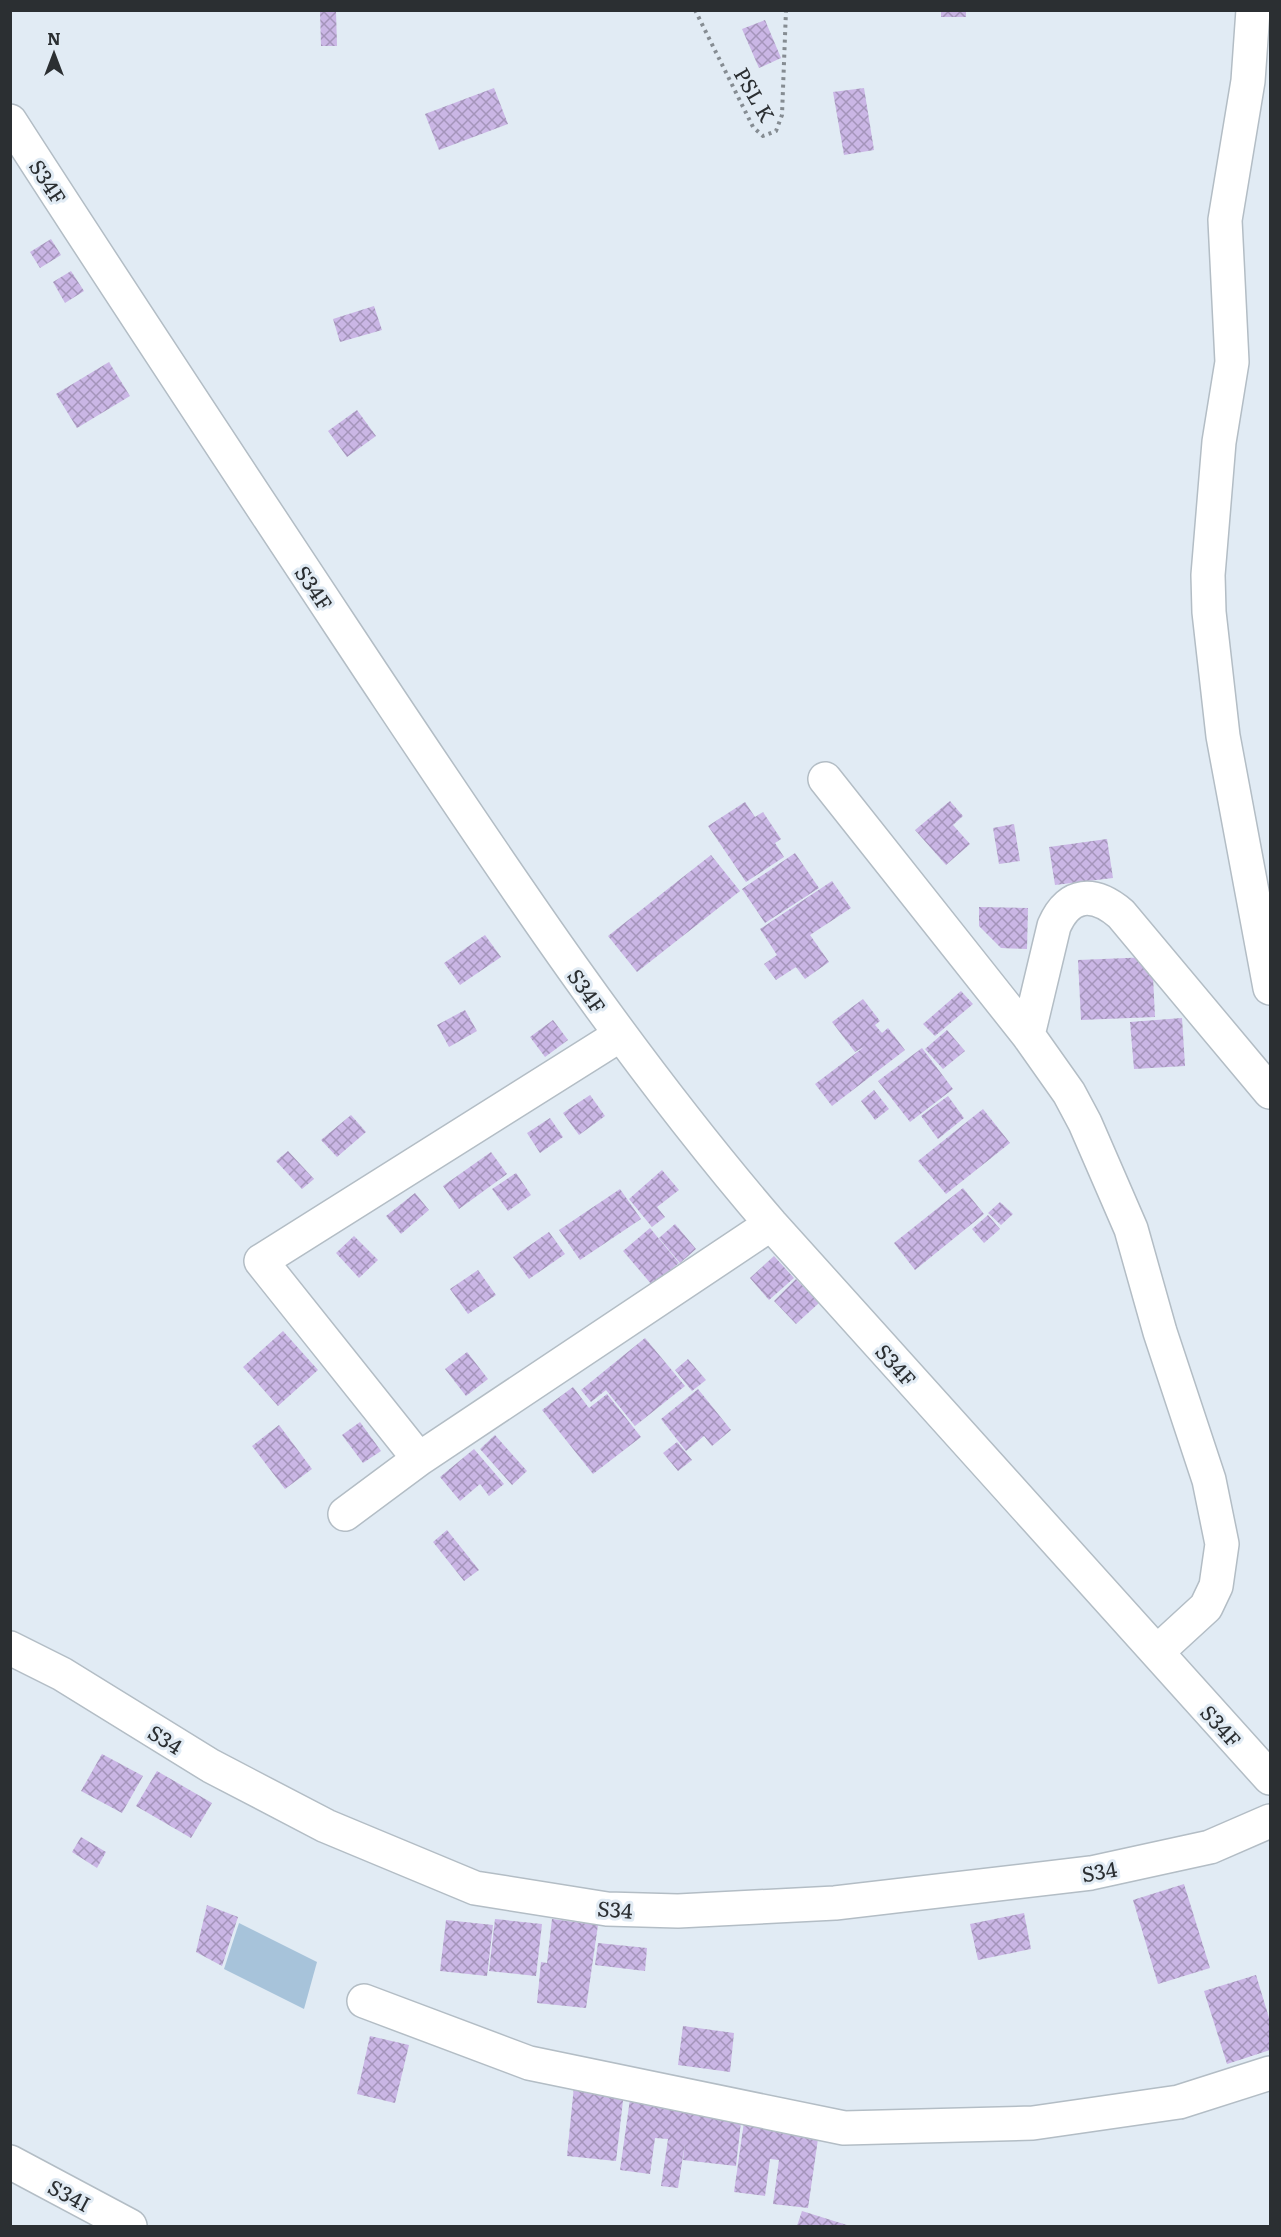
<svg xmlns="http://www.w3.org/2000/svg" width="1281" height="2237" font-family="Literata,serif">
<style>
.pitch{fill:#a7c3da}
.building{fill:url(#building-cross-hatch)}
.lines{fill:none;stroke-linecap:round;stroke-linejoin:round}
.street-casing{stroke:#b3bdc5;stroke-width:36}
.path{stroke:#858c92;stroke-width:4;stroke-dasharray:3 4.5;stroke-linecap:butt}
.street{stroke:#fff;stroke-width:33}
.labels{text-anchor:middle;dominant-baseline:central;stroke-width:6;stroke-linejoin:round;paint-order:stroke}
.street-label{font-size:21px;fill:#2b2f32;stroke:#e1ebf4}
</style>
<defs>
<pattern id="building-cross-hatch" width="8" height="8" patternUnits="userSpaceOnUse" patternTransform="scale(1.5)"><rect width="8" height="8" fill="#cab6e5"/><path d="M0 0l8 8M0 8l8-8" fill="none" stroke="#a494ba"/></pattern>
</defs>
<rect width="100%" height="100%" fill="#e1ebf4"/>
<!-- pitch -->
<path class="pitch" d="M239 1923 317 1962 304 2009 224 1969Z"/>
<!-- building -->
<path class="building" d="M941 10H966V17H941Z
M320 11H336L337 46H321Z
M765 20 781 58 759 68 742 29Z
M494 88 508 124 439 150 425 114Z
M864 88 874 150 844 155 833 92Z
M51 239 61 255 40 268 30 252Z
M71 271 84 291 65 303 53 282Z
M374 306 382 330 340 342 333 319Z
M109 362 130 396 77 428 56 394Z
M357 410 376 436 347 457 328 431Z
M950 801 963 816 953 825 970 844 946 865 915 830Z
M745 802 755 817 763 812 781 839 775 843 784 857 746 882 708 826Z
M1014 824 1020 861 999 864 993 828Z
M1107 839 1113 878 1055 885 1049 847Z
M795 853 819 888 765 923 742 889Z
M711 855 740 891 637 972 608 936Z
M832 881 851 908 810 935 829 962 805 979 796 967 776 980 764 964 777 955 760 929Z
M979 907 1028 908 1027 949 1001 948 979 926Z
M485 935 501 957 460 985 444 963Z
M1152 957 1155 1017 1081 1020 1078 960Z
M961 991 973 1004 935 1036 923 1024Z
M863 999 880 1021 875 1025 882 1033 888 1028 905 1050 832 1106 815 1084 864 1047 855 1052 832 1022Z
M465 1010 477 1031 449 1047 437 1025Z
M1182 1018 1185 1066 1134 1069 1130 1022Z
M553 1020 568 1040 545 1057 530 1037Z
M947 1030 965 1051 943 1069 925 1049Z
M922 1048 953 1089 910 1122 878 1081Z
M874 1090 889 1109 875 1120 861 1101Z
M590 1095 605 1116 579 1135 563 1113Z
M948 1096 964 1118 938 1139 921 1116Z
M983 1109 1010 1143 946 1194 918 1161Z
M351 1115 366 1132 337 1157 321 1140Z
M550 1118 563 1137 540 1153 527 1133Z
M288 1151 314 1179 302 1189 276 1161Z
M491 1152 507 1174 459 1209 443 1186Z
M662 1170 679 1190 657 1207 665 1217 652 1227 629 1199Z
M516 1173 531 1195 508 1211 492 1189Z
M963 1188 984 1214 915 1270 894 1243Z
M620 1189 641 1219 580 1260 559 1230Z
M415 1193 429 1210 401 1234 386 1216Z
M1000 1202 1013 1214 1001 1225 988 1213Z
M988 1215 1000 1229 984 1243 972 1229Z
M675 1224 696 1249 680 1263 659 1238Z
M650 1228 679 1263 652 1285 623 1251Z
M549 1232 565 1254 529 1279 513 1257Z
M354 1236 378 1260 359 1278 336 1253Z
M774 1256 794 1278 769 1300 750 1278Z
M478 1270 496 1295 468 1314 450 1289Z
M796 1279 819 1303 796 1324 774 1301Z
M283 1331 318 1370 278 1406 243 1367Z
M645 1338 685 1386 635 1426 606 1390 591 1402 581 1390Z
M467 1352 488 1379 466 1396 445 1369Z
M688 1359 706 1380 692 1391 675 1370Z
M573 1387 589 1408 607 1394 641 1437 593 1474 542 1410Z
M698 1389 731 1430 712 1446 704 1436 686 1451 661 1419Z
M360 1422 381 1451 363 1463 342 1435Z
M279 1425 312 1469 285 1489 252 1446Z
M495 1435 527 1471 512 1485 480 1449Z
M677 1442 692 1460 678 1471 663 1453Z
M474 1449 504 1484 489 1496 480 1484 460 1501 440 1477Z
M447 1530 479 1570 464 1581 433 1542Z
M102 1754 143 1776 122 1813 81 1791Z
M157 1771 212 1803 191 1838 136 1806Z
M81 1837 106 1852 97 1868 72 1852Z
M1184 1884 1210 1968 1158 1984 1133 1900Z
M207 1905 238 1917 222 1966 196 1952Z
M1024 1913 1031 1949 978 1960 970 1924Z
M495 1919 542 1924 536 1976 489 1971Z
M552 1919 598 1925 586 2008 537 2003 541 1962 547 1963Z
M446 1920 493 1925 487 1976 440 1971Z
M598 1943 647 1948 645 1971 595 1965Z
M1256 1975 1270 2021V2050L1227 2064 1204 1991Z
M683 2026 734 2033 730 2072 678 2065Z
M370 2036 409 2045 395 2103 357 2094Z
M574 2086 624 2092 616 2161 567 2156Z
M630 2099 742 2113 736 2166 683 2160 685 2143 678 2188 661 2186 668 2139 655 2138 650 2174 620 2170Z
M744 2122 819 2132 808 2208 773 2204 779 2160 770 2159 765 2196 734 2192Z
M802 2211 850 2226H797Z"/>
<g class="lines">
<defs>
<path id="street" d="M1253 10 1248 81 1225 220 1232 362 1219 442 1208 575 1209 612 1223 736 1270 988
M10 121C129 306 251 490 372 673 498 862 623 1052 771 1224L1270 1778
M825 779 1028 1035 1069 1093 1085 1123 1131 1229 1160 1332 1209 1480 1222 1544 1216 1586 1206 1607 1157 1652
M1028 1035 1054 926C1069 892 1094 891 1121 914L1270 1092
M419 1459 261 1261 620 1035
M345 1514 419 1459 771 1224
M10 1648 62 1674 211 1766 326 1826 475 1888 607 1909 678 1911 835 1903 1091 1873 1210 1847 1270 1821
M364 2001 529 2063 844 2128 1033 2123 1179 2102 1270 2073
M10 2162 130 2226"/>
</defs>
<!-- street casing -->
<use href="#street" class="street-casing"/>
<!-- path -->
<path class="path" d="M695 10 753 127 763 136 776 131 782 115 786 10"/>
<!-- street -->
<use href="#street" class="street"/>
</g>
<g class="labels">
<!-- street labels -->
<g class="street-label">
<text transform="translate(756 94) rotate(60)">PSL K</text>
<text transform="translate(49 181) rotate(57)">S34F</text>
<text transform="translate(315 587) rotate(56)">S34F</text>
<text transform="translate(588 990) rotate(55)">S34F</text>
<text transform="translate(897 1364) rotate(48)">S34F</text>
<text transform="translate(1222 1725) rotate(48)">S34F</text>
<text transform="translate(166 1738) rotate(32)">S34</text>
<text transform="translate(1099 1870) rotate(-10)">S34</text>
<text transform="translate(615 1908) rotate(4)">S34</text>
<text transform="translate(70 2194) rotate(28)">S34I</text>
</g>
</g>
<!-- border -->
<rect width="1281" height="2237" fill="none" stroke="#2b2f32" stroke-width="24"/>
<!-- north arrow -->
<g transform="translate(54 54)" stroke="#e1ebf4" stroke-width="4.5" paint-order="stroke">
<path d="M0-4.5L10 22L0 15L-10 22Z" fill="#2b2f32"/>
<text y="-9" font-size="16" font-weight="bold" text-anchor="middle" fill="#2b2f32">N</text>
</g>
</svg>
